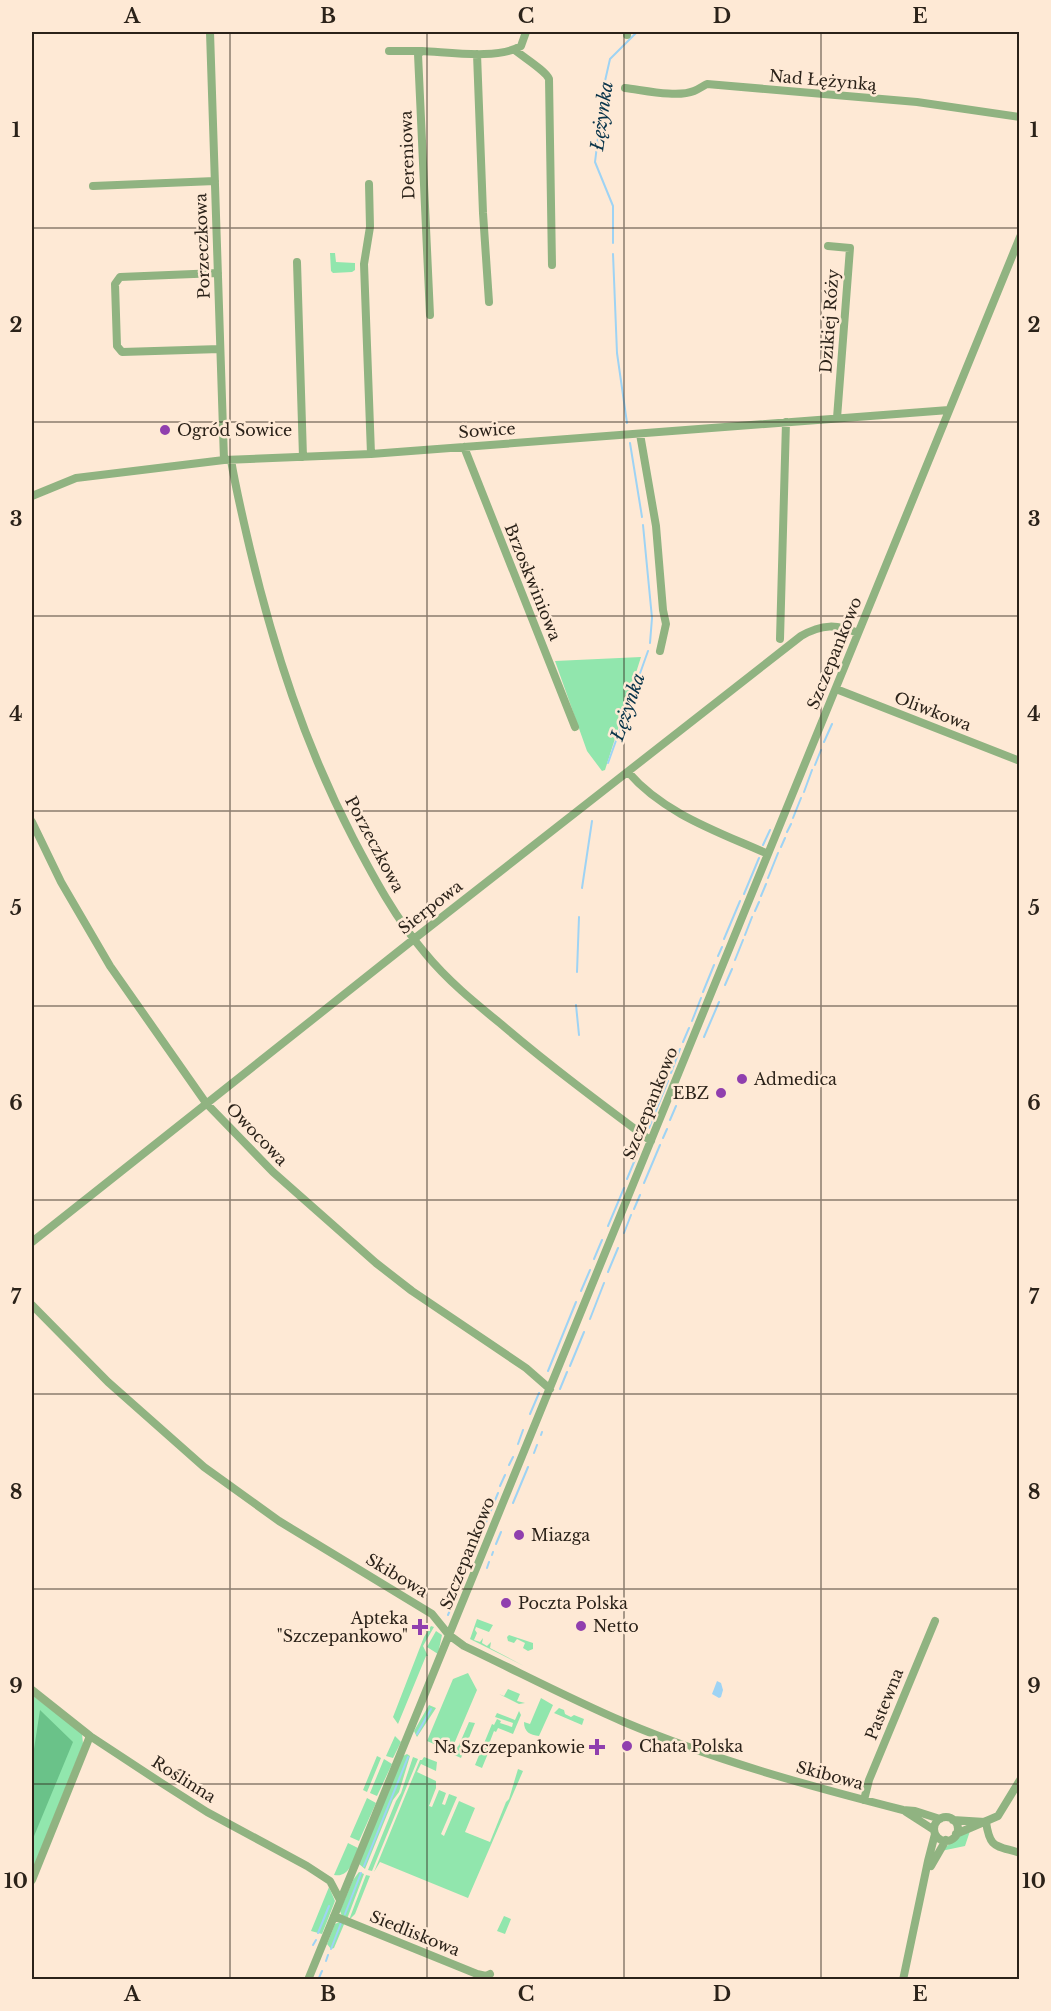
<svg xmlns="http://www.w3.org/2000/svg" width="1051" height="2011" font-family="'Libre Baskerville',serif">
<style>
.green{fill:#91e6ad}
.forest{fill:#6ac289}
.water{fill:#9ed3f4}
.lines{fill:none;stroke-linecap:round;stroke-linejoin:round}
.stream{stroke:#9ed3f4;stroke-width:2}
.minor{stroke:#90b381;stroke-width:8}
.grid{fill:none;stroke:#2b2219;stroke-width:1.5;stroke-opacity:0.55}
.poi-dot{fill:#903fae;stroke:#fee9d5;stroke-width:2}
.labels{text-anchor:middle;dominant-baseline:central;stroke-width:5;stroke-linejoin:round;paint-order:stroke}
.street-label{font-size:16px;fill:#2b2219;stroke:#fee9d5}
.poi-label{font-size:16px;fill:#2b2219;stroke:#fee9d5;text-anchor:start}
.water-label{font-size:18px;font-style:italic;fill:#09344a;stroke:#fee9d5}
.neatline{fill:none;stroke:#2b2219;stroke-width:2}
.grid-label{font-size:20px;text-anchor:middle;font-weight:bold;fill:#2b2219}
</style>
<rect width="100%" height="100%" fill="#fee9d5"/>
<!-- green -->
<path class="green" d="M330 253H335L336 262 355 263V270L352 272 333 273 331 271Z
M641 657 605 770 602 771 587 751 555 661Z
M477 1619 493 1625 489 1632 476 1627 475 1630 477 1633 474 1640 480 1642 483 1638 482 1643 487 1646 491 1642 490 1648 524 1666 470 1639Z
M431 1626 434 1627 423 1646 428 1656H426L398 1724 393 1717 424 1637Z
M436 1631 442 1635 438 1654 427 1647Z
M509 1635 533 1643V1649L528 1651 523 1648 525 1643 517 1639 514 1643 508 1641 507 1637Z
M468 1673 477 1690 454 1744 448 1750 427 1741 453 1679Z
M508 1689 520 1694 517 1701 525 1703 519 1704 499 1694 504 1696Z
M32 1695 82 1733 83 1744 32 1871Z
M541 1698 553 1705 539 1736C530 1735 524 1732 524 1722L530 1724Z
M429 1705 436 1708 417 1737 414 1731Z
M559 1708 564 1710 565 1714 571 1717 574 1715 584 1719 582 1725 554 1713Z
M519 1711 521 1715 513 1734 498 1728 496 1732 494 1731 487 1749 489 1751 482 1768 475 1765 492 1724 494 1725 497 1719 501 1721 500 1723 512 1727 513 1723 495 1717 497 1713 515 1720Z
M469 1722 475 1723 461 1758 452 1754 459 1745Z
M395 1736 401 1742 393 1758 386 1756Z
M407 1754 410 1756 399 1792 393 1800 365 1869 359 1864 403 1756Z
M377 1756 381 1758 367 1792 363 1790Z
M413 1757 418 1759 372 1871 368 1870 396 1801 401 1793Z
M424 1757 437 1762 436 1771 421 1764 417 1772 436 1781V1788L429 1806 432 1807 439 1790 446 1793 442 1804 445 1805 449 1794 457 1797 441 1834 444 1836 459 1801 475 1808 465 1832 490 1842 506 1802 509 1799 518 1769 523 1771 468 1898 380 1862 374 1872 420 1760H422Z
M384 1759 392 1764 377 1796 370 1793Z
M367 1798 376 1803 359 1841 350 1837Z
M970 1831 965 1846 941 1851 962 1834Z
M348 1843 358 1848C353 1860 350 1878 334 1875Z
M359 1872 364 1874 347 1919 342 1916 340 1911 353 1880Z
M366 1875 370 1876 355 1914 349 1920Z
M329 1887 335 1901 322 1934 311 1931Z
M504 1916 511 1919 505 1934 497 1931Z
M339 1922H345L334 1948 331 1949 327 1944 335 1924Z"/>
<!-- forest -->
<path class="forest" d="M40 1710 73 1742 32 1841V1757L34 1749Z"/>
<!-- water -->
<path class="water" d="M717 1681 721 1683 723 1690 721 1697 719 1698 712 1694Z"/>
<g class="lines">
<!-- stream -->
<path class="stream" d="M613 243V206L595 162 605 81 610 59 637 32
M613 254 617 353 627 423
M630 443 642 517
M643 525 652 618 650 643
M824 742 832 724
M608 763 648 651
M815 765 821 750
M804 792 812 770
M793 818 801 798
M787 832 791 824
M763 845 770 830
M781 847 785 838
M768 878 778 853
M582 888 592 821
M744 894 759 858
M761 896 766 884
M755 911 759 902
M745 935 752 917
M724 939 740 901
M718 956 722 947
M735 960 743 940
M577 972 579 917
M725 985 732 969
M703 992 714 965
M576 1005 579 1035
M692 1021 701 998
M704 1037 719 1002
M683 1042 689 1028
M671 1073 680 1049
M670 1120 676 1106
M649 1128 668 1081
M663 1138 667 1129
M627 1179 639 1150
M644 1183 660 1145
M634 1209 640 1195
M608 1226 624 1188
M624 1233 631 1215
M594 1259 602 1240
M608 1272 618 1248
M581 1291 590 1270
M590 1319 604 1283
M570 1366 584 1332
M548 1371 576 1302
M560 1389 567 1372
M530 1414 539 1393
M541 1435 542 1432
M518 1444 523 1430
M534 1453 537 1445
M509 1465 513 1457
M500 1486 505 1475
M513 1503 528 1467
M496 1544 501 1532
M492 1555 493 1552
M487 1568 489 1562
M448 1615 498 1493
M417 1734 431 1709
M364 1866 408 1757
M345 1914 361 1873
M318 1933 329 1906
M313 1945 316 1940
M331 1949 341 1923
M326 1961 328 1955
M318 1980 322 1971"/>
<!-- minor -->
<path class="minor" d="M210 32 224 460
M627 32V35
M515 50C523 57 546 71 549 79L552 265
M389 51H422
M477 54 483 213 489 302
M625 88C643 90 677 98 694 91 699 89 703 86 707 84L917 102 1020 117
M369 184 370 227 364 264 371 454
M93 186 215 181
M828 246 850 248 837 418
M297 262 303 457
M218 273 120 277 115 284 117 346 122 352 220 349
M430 315 418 54 422 51C448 52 498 60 521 46L526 32
M640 434 656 526 663 610 666 624 660 651
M464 447 575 727
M231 460C236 490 243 519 250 549 274 650 305 745 353 838 374 878 396 919 425 953 447 980 474 1002 501 1024 549 1065 600 1103 651 1141
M32 496 76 478 224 460 371 454 949 410
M780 639 786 422
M836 689 1020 761
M628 772C664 814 719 832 768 854
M32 822 61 882 110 966 206 1103 273 1172 376 1263 412 1291 526 1368 550 1389
M32 1242 414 939 801 636C822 624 837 624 858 633
M32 1305 108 1382 204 1467 279 1521 432 1614 449 1635 464 1646C517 1671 570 1699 624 1722 714 1760 809 1786 903 1810L915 1811 940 1819
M32 1690 90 1736 160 1782 207 1812 307 1866 330 1881 340 1900
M864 1800 869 1780 935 1621
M906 1812 934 1830
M934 1829a12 12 0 1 1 24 0a12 12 0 1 1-24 0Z
M953 1820 985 1822
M986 1822C990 1849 995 1845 1020 1853
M956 1834 998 1816 1020 1780
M931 1866 946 1840
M32 1880 90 1736
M334 1916 477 1974 486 1976 490 1974
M308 1980 1020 237
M903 1980 928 1861 935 1834"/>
</g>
<!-- grid -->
<path class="grid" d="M230 32V1980M427 32V1980M624 32V1980M821 32V1980M32 228H1020M32 422H1020M32 616H1020M32 811H1020M32 1006H1020M32 1200H1020M32 1394H1020M32 1589H1020M32 1784H1020"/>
<!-- markers -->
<g class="poi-dot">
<circle cx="165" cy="430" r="6"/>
<circle cx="742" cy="1079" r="6"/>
<circle cx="721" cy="1093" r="6"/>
<circle cx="519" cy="1535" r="6"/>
<circle cx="506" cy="1603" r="6"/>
<circle cx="581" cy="1626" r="6"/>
<path d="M417 1618h6v6h6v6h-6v6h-6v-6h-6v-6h6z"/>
<circle cx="627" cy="1746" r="6"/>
<path d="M594 1738h6v6h6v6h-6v6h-6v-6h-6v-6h6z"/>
</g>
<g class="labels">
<!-- street labels -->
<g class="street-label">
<text transform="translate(823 80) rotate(5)">Nad Łężynką</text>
<text transform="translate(407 155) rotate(-92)">Dereniowa</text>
<text transform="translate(202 246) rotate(-92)">Porzeczkowa</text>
<text transform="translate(829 321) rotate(-86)">Dzikiej Róży</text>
<text transform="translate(487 430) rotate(-4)">Sowice</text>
<text transform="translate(533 582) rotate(68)">Brzoskwiniowa</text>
<text transform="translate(834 653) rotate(-68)">Szczepankowo</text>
<text transform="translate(933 711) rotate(21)">Oliwkowa</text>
<text transform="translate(375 844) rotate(62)">Porzeczkowa</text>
<text transform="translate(430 907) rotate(-38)">Sierpowa</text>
<text transform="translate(650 1103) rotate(-68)">Szczepankowo</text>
<text transform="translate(257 1134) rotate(46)">Owocowa</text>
<text transform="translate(467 1553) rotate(-68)">Szczepankowo</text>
<text transform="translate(397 1575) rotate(31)">Skibowa</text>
<text transform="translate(884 1704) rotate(-68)">Pastewna</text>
<text transform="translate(830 1775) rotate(15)">Skibowa</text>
<text transform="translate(184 1779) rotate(32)">Roślinna</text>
<text transform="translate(415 1933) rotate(22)">Siedliskowa</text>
</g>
<!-- poi labels -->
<g class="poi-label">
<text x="177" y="430">Ogród Sowice</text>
<text x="754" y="1079">Admedica</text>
<text x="709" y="1093" text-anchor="end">EBZ</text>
<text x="531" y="1535">Miazga</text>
<text x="518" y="1603">Poczta Polska</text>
<text x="408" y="1618" text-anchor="end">Apteka<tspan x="408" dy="18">"Szczepankowo"</tspan></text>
<text x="593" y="1626">Netto</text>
<text x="639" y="1746">Chata Polska</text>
<text x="585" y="1747" text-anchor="end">Na Szczepankowie</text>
</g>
<!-- water labels -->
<g class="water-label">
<text transform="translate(602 116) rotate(-82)">Łężynka</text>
<text transform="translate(628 707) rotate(-71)">Łężynka</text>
</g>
</g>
<!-- border -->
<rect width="1051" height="2011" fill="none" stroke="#fee9d5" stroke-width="66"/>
<rect x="33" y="33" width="985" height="1945" class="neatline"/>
<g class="grid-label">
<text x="132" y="23">A</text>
<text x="328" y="23">B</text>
<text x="526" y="23">C</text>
<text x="722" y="23">D</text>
<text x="920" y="23">E</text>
<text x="16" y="137">1</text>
<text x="1034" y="137">1</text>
<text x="16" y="332">2</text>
<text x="1034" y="332">2</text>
<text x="16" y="526">3</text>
<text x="1034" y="526">3</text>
<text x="16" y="721">4</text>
<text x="1034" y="721">4</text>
<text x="16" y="915">5</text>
<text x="1034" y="915">5</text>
<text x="16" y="1110">6</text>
<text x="1034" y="1110">6</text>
<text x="16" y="1304">7</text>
<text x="1034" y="1304">7</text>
<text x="16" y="1499">8</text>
<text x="1034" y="1499">8</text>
<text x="16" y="1693">9</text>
<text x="1034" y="1693">9</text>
<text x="16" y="1888">10</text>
<text x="1034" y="1888">10</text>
<text x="132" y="2001">A</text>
<text x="328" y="2001">B</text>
<text x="526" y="2001">C</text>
<text x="722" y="2001">D</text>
<text x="920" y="2001">E</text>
</g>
</svg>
